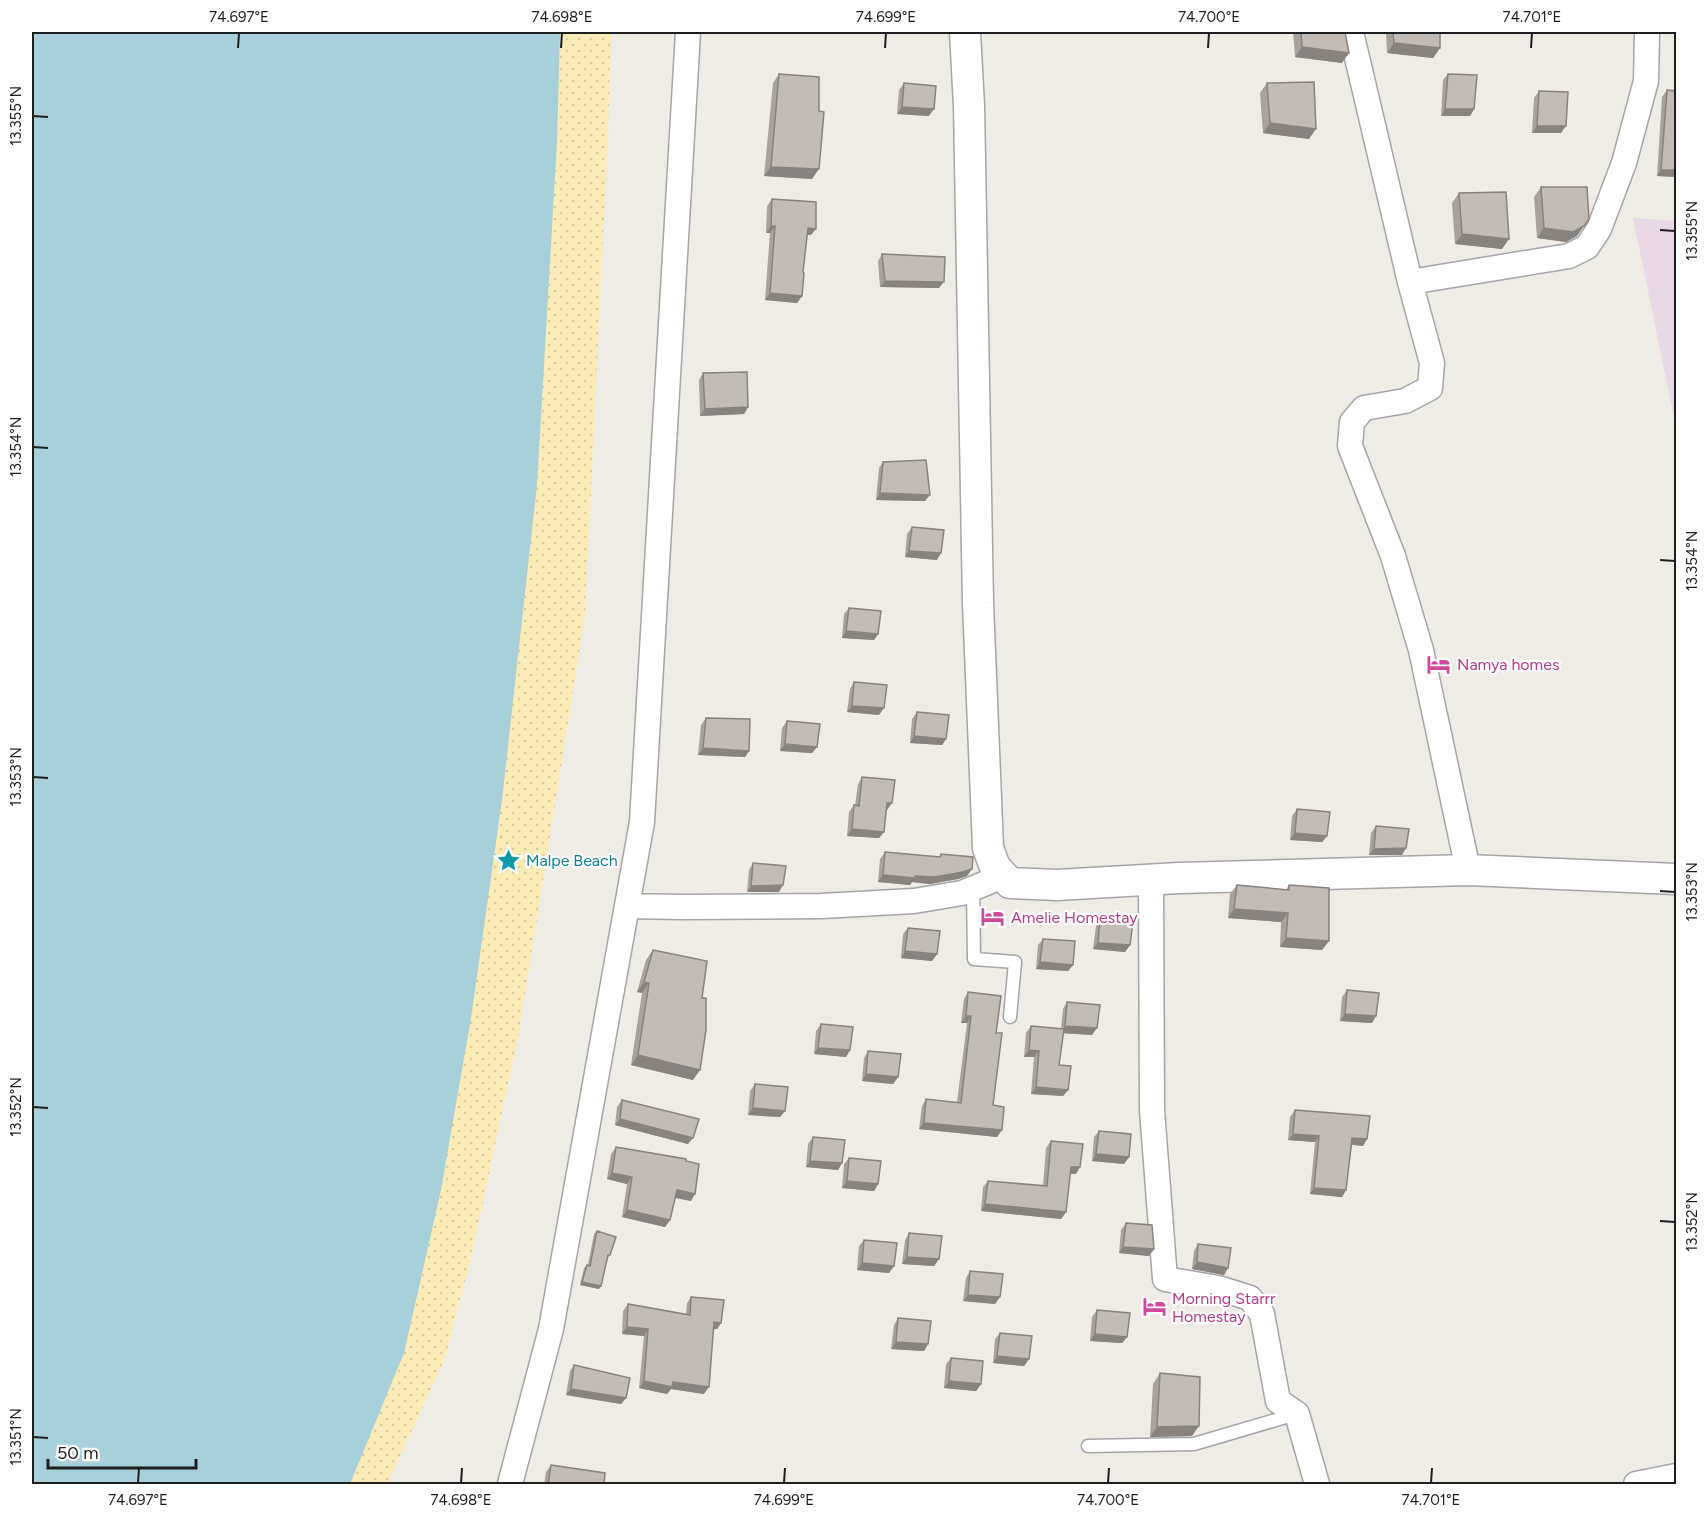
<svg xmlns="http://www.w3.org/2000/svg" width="1708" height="1516" font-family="Figtree,sans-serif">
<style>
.industrial{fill:#e8d7e5}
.sand{fill:url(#sand-dots)}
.water{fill:#a8d0da}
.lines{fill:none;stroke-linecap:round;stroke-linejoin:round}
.service-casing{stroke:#a5a5a5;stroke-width:15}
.minor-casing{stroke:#a5a5a5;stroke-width:27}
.tertiary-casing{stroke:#a5a5a5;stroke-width:33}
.service{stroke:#fff;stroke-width:12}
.minor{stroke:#fff;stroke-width:24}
.tertiary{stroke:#fff;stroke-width:30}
.wall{fill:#a8a19c}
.shaded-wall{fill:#88837f}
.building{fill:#c3bbb5;stroke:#88837f;stroke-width:1.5}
.ticks{fill:none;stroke:#1e1e1e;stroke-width:2}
.labels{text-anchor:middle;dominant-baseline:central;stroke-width:4.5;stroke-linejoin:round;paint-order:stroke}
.hotel-label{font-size:16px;fill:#b23c85;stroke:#fff;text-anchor:start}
.culture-label{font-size:16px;fill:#0d838f;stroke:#fff;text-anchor:start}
.neatline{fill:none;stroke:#1e1e1e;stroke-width:2}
.ticks-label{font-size:15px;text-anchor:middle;fill:#1e1e1e}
</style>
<defs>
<pattern id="sand-dots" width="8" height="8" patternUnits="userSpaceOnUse" patternTransform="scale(1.5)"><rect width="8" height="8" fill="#fbecb7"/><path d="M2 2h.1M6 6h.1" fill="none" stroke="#d7ca9d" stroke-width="1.8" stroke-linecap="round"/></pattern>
</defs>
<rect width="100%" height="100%" fill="#efebe5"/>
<!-- industrial -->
<path class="industrial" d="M1633 218 1676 221V427Z"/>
<!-- sand -->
<path class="sand" d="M539 32H611L608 134 585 615 519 1032 471 1258 444 1361 387 1484H341Z"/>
<!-- water -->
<path class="water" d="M32 32H560L557 142 537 485 502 800 471 1018 441 1190 404 1353 350 1484H32Z"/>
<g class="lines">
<defs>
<path id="service" d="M973 889 974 959 1015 962 1010 1017
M1088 1446 1194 1444 1296 1414"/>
<path id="minor" d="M1351 32 1410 282 1432 363 1430 388 1405 401 1364 408 1352 422 1350 446 1393 556 1421 650 1468 870
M1410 282 1569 256 1587 247 1599 229 1624 163 1646 81 1647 32
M1151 880 1152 1110 1165 1279 1218 1288 1250 1298 1262 1314 1278 1401 1297 1414 1317 1484
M627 906 682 907 821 906 914 901 962 893 1003 876
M510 1484 551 1329 642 822 688 32
M1636 1484 1676 1476"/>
<path id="tertiary" d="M965 32 969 106 978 603 988 848 995 867 1010 883 1057 885 1179 878 1468 870 1676 879"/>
</defs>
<!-- service casing -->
<use href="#service" class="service-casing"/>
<!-- minor casing -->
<use href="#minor" class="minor-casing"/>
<!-- tertiary casing -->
<use href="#tertiary" class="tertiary-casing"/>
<!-- service -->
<use href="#service" class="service"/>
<!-- minor -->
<use href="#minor" class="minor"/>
<!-- tertiary -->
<use href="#tertiary" class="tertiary"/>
</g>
<!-- wall -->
<path class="wall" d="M1293 32H1345L1342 63 1295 57Z
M1386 32H1440V48L1433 58 1387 53Z
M779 74 812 179 764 176 773 83Z
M1448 74 1474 109 1470 116H1441L1443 80Z
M904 83 929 116 897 114 899 90Z
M1267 83 1309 139 1263 133 1260 93Z
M1667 90 1677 91V177L1657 176 1662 97Z
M1539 91 1561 133H1532L1534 98Z
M1541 187 1577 236 1566 242 1537 238 1534 197Z
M1459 193 1502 249 1455 244 1452 203Z
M772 199 811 235H807L803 272 802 296 797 303 765 300 770 233H766L767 206Z
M882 254 939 288 880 287 878 261Z
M703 373 748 407 744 414 700 416 699 380Z
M883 462 925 501 876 500 879 468Z
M912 527 937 560 905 557 907 534Z
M849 608 878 634 874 640 842 638 844 614Z
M854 682 879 715 847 712 850 689Z
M917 712 946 739 942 745 910 743 912 719Z
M706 718 749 751 745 757 698 755 701 725Z
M787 721 817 747 812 753 780 751 782 728Z
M862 777 887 810H886L884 832 879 838 847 836 849 812 854 805 855 806 858 784Z
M1297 809 1327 836 1322 842 1290 840 1292 816Z
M1376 826 1402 855H1369L1371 833Z
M885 852 939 857 941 854 967 876 958 879 930 884 912 882 910 885 878 882 880 859Z
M753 863 779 892H747L749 870Z
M1237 885 1286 890 1289 885 1329 941 1322 950 1280 947 1281 922 1228 918 1230 894Z
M1100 919 1130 945 1125 952 1093 949 1096 926Z
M908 928 937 954 932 961 901 958 903 934Z
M1043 939 1073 965 1068 971 1036 969 1038 945Z
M653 950 702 998 693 1080 631 1065 642 993 637 992 646 960Z
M1347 990 1372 1023 1340 1021 1342 997Z
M968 992 996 1033 993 1105 997 1137 919 1129 922 1106 926 1099 957 1102 967 1023H961L964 999Z
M1067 1002 1092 1035 1063 1033 1059 1065 1068 1090 1063 1096 1031 1094 1034 1057H1024L1026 1033 1031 1026 1061 1029 1063 1009Z
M821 1024 850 1050 846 1057 814 1054 816 1031Z
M868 1051 898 1077 893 1084 862 1081 864 1058Z
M755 1084 785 1111 780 1117 748 1115 750 1091Z
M622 1100 688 1144 615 1125 617 1107Z
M1295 1110 1363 1146 1352 1145 1346 1190 1342 1197 1310 1194 1315 1142 1288 1140 1290 1117Z
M1099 1131 1129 1157 1124 1164 1092 1161 1094 1137Z
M813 1137 842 1163 838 1170 806 1167 808 1144Z
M1051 1141 1076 1174H1070L1066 1212 1061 1219 981 1211 983 1187 988 1181 1043 1186 1046 1148Z
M616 1147 686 1161 691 1201 675 1198 670 1220 665 1227 622 1217 627 1184 607 1179 611 1154Z
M849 1158 878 1184 874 1191 842 1188 844 1164Z
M1126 1223 1154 1249 1149 1256 1119 1253 1121 1230Z
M597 1231 610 1255 608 1258 599 1289 580 1285 584 1268 587 1265H588L594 1234Z
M909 1233 939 1259 934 1266 902 1264 905 1240Z
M864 1240 894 1266 889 1273 857 1270 859 1246Z
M1198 1244 1228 1268 1224 1275 1192 1269 1194 1251Z
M970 1271 1000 1297 995 1304 963 1301 966 1278Z
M691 1297 721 1323 717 1329H713L704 1394 671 1389 667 1394 639 1388 644 1336 622 1334 623 1311 628 1304 686 1314 687 1303Z
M1097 1310 1127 1337 1122 1343 1090 1341 1092 1317Z
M898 1318 928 1344 924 1351 891 1349 894 1325Z
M1000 1333 1029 1359 1024 1366 993 1363 995 1339Z
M951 1358 981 1384 976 1391 944 1388 946 1364Z
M574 1365 626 1398 621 1404 566 1395 570 1371Z
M1160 1373 1192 1436 1150 1437 1153 1384Z
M551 1465 604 1485H544L546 1472Z"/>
<!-- shaded-wall -->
<path class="shaded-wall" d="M1394 43 1440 48 1433 58 1387 53Z
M1302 47 1349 53 1342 63 1295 57Z
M902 107 934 109 929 116 897 114Z
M1445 109H1474L1470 116H1441Z
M1270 123 1316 129 1309 139 1263 133Z
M1537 126H1566L1561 133H1532Z
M771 167 819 169 812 179 764 176Z
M1661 170H1677V177L1657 176Z
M771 226H775L770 233H766Z
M1584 226 1577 236 1566 242 1537 238 1544 228Z
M808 228 816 229 811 235H803Z
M1462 234 1509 239 1502 249 1455 244Z
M885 281 944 282 939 288 880 287Z
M770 293 802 296 797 303 765 300Z
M748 407 744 414 700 416 705 409Z
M880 493 930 495 925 501 876 500Z
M909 551 941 553 937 560 905 557Z
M846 631 878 634 874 640 842 638Z
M852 706 884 708 879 715 847 712Z
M914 736 946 739 942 745 910 743Z
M785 744 817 747 812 753 780 751Z
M703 748 749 751 745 757 698 755Z
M887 803H892L887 810H882Z
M852 829 884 832 879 838 847 836Z
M1295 833 1327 836 1322 842 1290 840Z
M1406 848 1402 855H1369L1374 849Z
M972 869 967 876 958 879 930 884 912 882 910 885 878 882 883 875 915 876Z
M783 885 779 892H747L751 886Z
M1234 909 1288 913 1281 922 1228 918Z
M1286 938 1329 941 1322 950 1280 947Z
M1098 943 1130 945 1125 952 1093 949Z
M905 951 937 954 932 961 901 958Z
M1040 962 1073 965 1068 971 1036 969Z
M644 982 649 983 642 993 637 992Z
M1345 1014 1376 1016 1372 1023 1340 1021Z
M966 1016H971L967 1023H961Z
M1065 1026 1097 1028 1092 1035 1060 1033Z
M818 1048 850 1050 846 1057 814 1054Z
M1029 1050 1039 1051 1034 1057H1024Z
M638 1055 700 1070 693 1080 631 1065Z
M866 1074 898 1077 893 1084 862 1081Z
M1036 1087 1068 1090 1063 1096 1031 1094Z
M753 1108 785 1111 780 1117 748 1115Z
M620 1119 693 1138 688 1144 615 1125Z
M924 1123 1002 1130 997 1137 919 1129Z
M1293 1134 1319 1136 1315 1142 1288 1140Z
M1352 1138 1367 1139 1363 1146 1348 1144Z
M1096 1154 1129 1157 1124 1164 1092 1161Z
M810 1161 842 1163 838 1170 806 1167Z
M1071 1167H1080L1076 1174 1067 1173Z
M612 1173 632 1177 627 1184 607 1179Z
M847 1181 878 1184 874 1191 842 1188Z
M1314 1188 1346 1190 1342 1197 1310 1194Z
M677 1190 695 1194 691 1201 672 1197Z
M985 1204 1066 1212 1061 1219 981 1211Z
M627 1210 670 1220 665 1227 622 1217Z
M1123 1247 1154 1249 1149 1256 1119 1253Z
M907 1257 939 1259 934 1266 902 1264Z
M1197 1262 1228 1268 1224 1275 1192 1269Z
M862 1263 894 1266 889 1273 857 1270Z
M582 1282 601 1286 599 1289 580 1285Z
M968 1295 1000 1297 995 1304 963 1301Z
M714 1322 721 1323 717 1329H709Z
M627 1327 648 1329 644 1336 622 1334Z
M1095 1334 1127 1337 1122 1343 1090 1341Z
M896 1342 928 1344 924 1351 891 1349Z
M997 1356 1029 1359 1024 1366 993 1363Z
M644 1381 673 1382 709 1387 704 1394 671 1389 667 1394 639 1388Z
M949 1381 981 1384 976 1391 944 1388Z
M571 1389 626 1398 621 1404 566 1395Z
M1199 1426 1192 1436 1150 1437 1157 1427Z"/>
<!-- building -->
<path class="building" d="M1301 32H1345L1349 53 1302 47Z
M1393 32H1440V48L1394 43Z
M779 74 819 77V111L824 112 819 169 771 167Z
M1448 74 1477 75 1474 109H1445Z
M1314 82 1316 129 1270 123 1267 83Z
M904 83 936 86 934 109 902 107Z
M1667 90 1677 91V170H1661Z
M1539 91 1568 92 1566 126H1537Z
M1541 187H1587L1589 219 1584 226 1573 232 1544 228Z
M1506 192 1509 239 1462 234 1459 193Z
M772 199 816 202V229L808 228 803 272 804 273 802 296 770 293 775 226H771Z
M882 254 945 257 944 282 885 281Z
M747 372 748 407 705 409 703 373Z
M926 460 930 495 880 493 883 462Z
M912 527 944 530 941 553 909 551Z
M849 608 881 611 878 634 846 631Z
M854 682 887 685 884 708 852 706Z
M917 712 949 715 946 739 914 736Z
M706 718 750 719 749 751 703 748Z
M787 721 820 724 817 747 785 744Z
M862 777 895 780 892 803H887L884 832 852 829 854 805 859 806Z
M1297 809 1330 812 1327 836 1295 833Z
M1376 826 1409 829 1406 848 1374 849Z
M885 852 940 857 941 854 973 857 972 869 963 872 935 877 915 876V878L883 875Z
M753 863 786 866 783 885 751 886Z
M1237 885 1289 890V885L1329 888V941L1286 938 1288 913 1234 909Z
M1100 919 1133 922 1130 945 1098 943Z
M908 928 940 931 937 954 905 951Z
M1043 939 1075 941 1073 965 1040 962Z
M653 950 707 961 702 998H706V1030L700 1070 638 1055 649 983 644 982Z
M1347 990 1379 993 1376 1016 1345 1014Z
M968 992 1001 996 996 1033H1002L993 1105 1004 1107 1002 1130 924 1123 926 1099 961 1103 971 1016H966Z
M1067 1002 1100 1005 1097 1028 1065 1026Z
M821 1024 853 1027 850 1050 818 1048Z
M1031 1026 1064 1029 1059 1065 1071 1066 1068 1090 1036 1087 1039 1051 1029 1050Z
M868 1051 901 1054 898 1077 866 1074Z
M755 1084 788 1087 785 1111 753 1108Z
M622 1100 699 1119 693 1138 620 1119Z
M1295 1110 1370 1116 1367 1139 1352 1138 1346 1190 1314 1188 1319 1136 1293 1134Z
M1099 1131 1131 1134 1129 1157 1096 1154Z
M813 1137 845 1140 842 1163 810 1161Z
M1051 1141 1083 1144 1080 1167H1071L1066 1212 985 1204 988 1181 1047 1186Z
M616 1147 686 1159V1161L699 1164 695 1194 677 1190 670 1220 627 1210 632 1177 612 1173Z
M849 1158 881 1161 878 1184 847 1181Z
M1126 1223 1152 1225 1154 1249 1123 1247Z
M597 1231 616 1237 610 1255H608L601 1286 582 1282 587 1265 590 1266Z
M909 1233 942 1236 939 1259 907 1257Z
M864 1240 897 1243 894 1266 862 1263Z
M1198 1244 1231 1248 1228 1268 1197 1262Z
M970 1271 1003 1274 1000 1297 968 1295Z
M691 1297 724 1300 721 1323 714 1322 709 1387 673 1382 672 1387 644 1381 648 1329 627 1327 628 1304 690 1315Z
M1097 1310 1130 1313 1127 1337 1095 1334Z
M898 1318 931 1321 928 1344 896 1342Z
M1000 1333 1032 1336 1029 1359 997 1356Z
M951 1358 983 1361 981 1384 949 1381Z
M574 1365 630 1378 626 1398 571 1389Z
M1160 1373 1200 1377 1199 1426 1157 1427Z
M551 1465 605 1473 604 1485H548Z"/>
<!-- ticks -->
<path class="ticks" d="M238 48 239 33M561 48 562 33M885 48 886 33M1208 48 1209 33M1531 48 1532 33M33 116 48 117M1660 230 1675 231M33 447 48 448M1660 560 1675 561M33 777 48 778M1660 891 1675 892M33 1107 48 1108M1660 1221 1675 1222M33 1437 48 1438M138 1483 139 1468M461 1483 462 1468M784 1483 785 1468M1108 1483 1109 1468M1431 1483 1432 1468"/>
<!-- icons -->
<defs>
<symbol id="hotel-bare" viewBox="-9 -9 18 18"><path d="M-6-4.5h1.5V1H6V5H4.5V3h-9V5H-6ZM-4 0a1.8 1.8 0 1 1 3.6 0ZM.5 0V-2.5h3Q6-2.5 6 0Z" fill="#d1479c" stroke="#fff" stroke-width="2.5" paint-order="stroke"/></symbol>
<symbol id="sight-bare" viewBox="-9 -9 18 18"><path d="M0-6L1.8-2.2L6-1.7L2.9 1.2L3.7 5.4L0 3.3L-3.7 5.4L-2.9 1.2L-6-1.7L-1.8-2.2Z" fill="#0f9aa8" stroke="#fff" stroke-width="2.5" paint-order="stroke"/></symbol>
</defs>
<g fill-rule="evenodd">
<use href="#hotel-bare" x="1422" y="648" width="33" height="33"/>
<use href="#sight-bare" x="492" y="844" width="33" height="33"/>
<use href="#hotel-bare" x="976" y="900" width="33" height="33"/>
<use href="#hotel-bare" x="1138" y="1290" width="33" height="33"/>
</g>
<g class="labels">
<!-- hotel labels -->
<g class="hotel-label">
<text x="1457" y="664">Namya homes</text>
<text x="1011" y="917">Amelie Homestay</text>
<text x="1172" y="1298">Morning Starrr<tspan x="1172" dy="18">Homestay</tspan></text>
</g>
<!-- culture labels -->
<g class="culture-label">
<text x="526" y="860">Malpe Beach</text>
</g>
</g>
<!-- border -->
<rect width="1708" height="1516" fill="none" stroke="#ffffff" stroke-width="66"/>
<!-- scale -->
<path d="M48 1459v9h148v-9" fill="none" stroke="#1e1e1e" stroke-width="3"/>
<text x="57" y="1459" font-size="18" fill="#1e1e1e" stroke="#ffffff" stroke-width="4.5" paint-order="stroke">50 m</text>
<rect x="33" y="33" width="1642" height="1450" class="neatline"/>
<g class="ticks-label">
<text x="239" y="22">74.697°E</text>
<text x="562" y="22">74.698°E</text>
<text x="886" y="22">74.699°E</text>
<text x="1209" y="22">74.700°E</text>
<text x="1532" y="22">74.701°E</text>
<text transform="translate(16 116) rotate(-90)" y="5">13.355°N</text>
<text transform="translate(1692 231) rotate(-90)" y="5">13.355°N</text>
<text transform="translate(16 447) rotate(-90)" y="5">13.354°N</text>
<text transform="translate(1692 561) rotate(-90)" y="5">13.354°N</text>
<text transform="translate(16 777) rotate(-90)" y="5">13.353°N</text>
<text transform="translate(1692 892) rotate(-90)" y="5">13.353°N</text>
<text transform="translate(16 1107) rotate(-90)" y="5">13.352°N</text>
<text transform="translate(1692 1222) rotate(-90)" y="5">13.352°N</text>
<text transform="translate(16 1437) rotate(-90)" y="5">13.351°N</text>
<text x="138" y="1505">74.697°E</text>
<text x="461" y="1505">74.698°E</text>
<text x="784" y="1505">74.699°E</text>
<text x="1108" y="1505">74.700°E</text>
<text x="1431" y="1505">74.701°E</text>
</g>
</svg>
